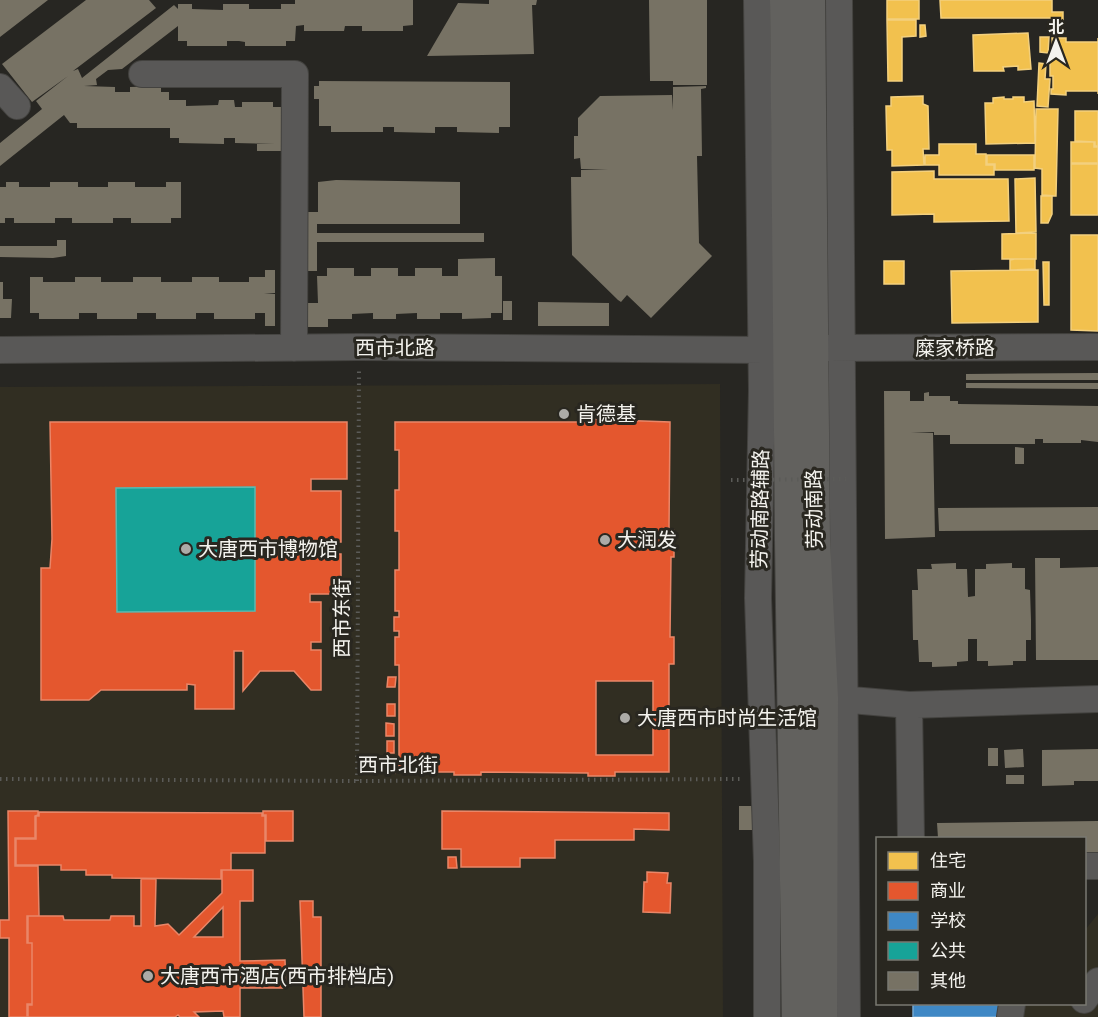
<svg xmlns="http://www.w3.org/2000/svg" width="1098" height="1017" font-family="'Work Sans','Noto Sans SC',sans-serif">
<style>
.built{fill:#312e22}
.homes{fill:#f2c14e;stroke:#f3d07e;stroke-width:1.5}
.shops{fill:#e4572e;stroke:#e98668;stroke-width:1.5;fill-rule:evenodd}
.schools{fill:#3f88c5;stroke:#75a8d1;stroke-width:1.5}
.public{fill:#17a398;stroke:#59bbb2;stroke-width:1.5}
.building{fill:#777264}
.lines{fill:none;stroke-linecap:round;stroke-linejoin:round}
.minor-casing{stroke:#43423f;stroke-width:28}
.major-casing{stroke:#43423f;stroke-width:34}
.path{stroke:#5b5b58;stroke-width:4;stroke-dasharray:1.5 4.5;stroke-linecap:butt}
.minor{stroke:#595857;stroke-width:26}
.major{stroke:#62615e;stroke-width:32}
.path-bridge{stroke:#5b5b58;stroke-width:4;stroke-dasharray:1.5 4.5;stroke-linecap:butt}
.poi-dot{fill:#acaba7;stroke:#292720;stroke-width:2}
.labels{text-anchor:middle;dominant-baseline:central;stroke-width:6;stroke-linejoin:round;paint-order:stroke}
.street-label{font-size:20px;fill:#f4f3ee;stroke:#292720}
.poi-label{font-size:20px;fill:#f4f3ee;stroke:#292720;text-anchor:start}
</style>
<rect width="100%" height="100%" fill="#272622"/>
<!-- built -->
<path class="built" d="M720 384 723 1017H0V387Z
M1098 914V1017H1007L1019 1004H1084L1085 930Z"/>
<!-- homes -->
<path class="homes" d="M887 0H919V19H887Z
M940 0H1052V12H1063V20H1053V18H941Z
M887 20H916V36L902 37V81H888Z
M920 25H925L926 36 920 37Z
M1028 33 1031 69 1018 70V66L1003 67 1004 71H974L973 35Z
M1040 37H1049L1048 53 1040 52Z
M1052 38H1066V42H1098V38V94V91H1066V95L1051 94V89H1053V76H1050V56H1053Z
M1039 63 1046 64 1045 79H1050L1048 107 1037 106Z
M923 96V104L928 106 929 149H923L924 165 892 166V150H887L886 106H891V97Z
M1004 97V99H1013V97H1024V102L1034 101 1035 143 986 144 985 103H993V98Z
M1036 109H1058L1056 196 1042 195V169L1035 168Z
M1075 111H1098V146H1095V142L1075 141Z
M1071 142H1094V147H1098V163H1071Z
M939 144H976V154H986V165H994V175H939V165H925V155H939Z
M987 155H1034V170H995V164H987Z
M1071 164H1098V215H1071Z
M934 171V179H1008L1009 221 934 222V214L892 215V172Z
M1035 178 1036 232 1016 233 1015 179Z
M1041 196H1052V214L1048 223H1041Z
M1036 233V259H1002V234Z
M1071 235H1098V331L1071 330Z
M1015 259H1035V269L1010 270V260Z
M884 261H904V284H884Z
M1043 262H1049V305H1044Z
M1038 270V322L952 323 951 271Z
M125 949H172V1002H125Z"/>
<!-- shops -->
<path class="shops" d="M588 419 670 422 669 530H674V557H671L670 637H674V664H669V772H615V776H588V773L481 772V775H454V772H399V665H395V637H399V631H394V617H399V611H395V570H399V531H395V490H399V450H395V422H588Z
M50 422H347V479H311V491H341V542H333V554H341V594H310V602H321V642H311V650H321V690H311L294 671H260L243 691V651H234V709H195V685L187 684V690H101L89 700H41V568H50L52 539Z
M388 677H396L395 687H387Z
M596 681H653V755H596Z
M387 704H395V716H387Z
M386 723 394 724V736H386Z
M387 741H394V753H387Z
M387 760H394L395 773 388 769Z
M8 811H38V815L35 816V838H15V866H38L39 916H27V943H32V1004H27V1017H9V938H0V920H9Z
M263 811H293V841H266V815H263Z
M442 811 669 813V830L634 829V840H555V858H520V867H461V849H442Z
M39 812 262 813V816H265V853H231V870H221V879L112 878V875H86V870H61V865H16V839H36V816H39Z
M448 857H456L457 868H448Z
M222 870H253V901H240V961L285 960 286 988H240V1017H224L223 1011 194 1012 199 1017H180L178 1015 175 1017H28V1005H32V943H28V916H63L64 920H110L111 916H134V926H141V879H156L155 926 168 924 179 935 222 893ZM223 907V937H194Z
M647 872 668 873 667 883H671L670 913 643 912 644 882H647Z
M300 901H313V917H321V1017H304Z"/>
<!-- schools -->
<path class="schools" d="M913 1004H1000V1017H913Z"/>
<!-- public -->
<path class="public" d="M255 487V611L117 612 116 488Z"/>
<!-- building -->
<path class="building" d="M0 0H48L0 37Z
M86 0H149L156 8 73 71 78 69 82 78 174 5 178 9V4H192V9L223 10V4H249V9H281V4H295V0H413V25L403 26V31H362V26H345L344 31H304V25L296 26 295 41H286V46H245V42L239 41H227V46H187V41H178V26L122 69 108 70 96 79 97 85 84 86 115 87V92H130V87L161 86V92H169V100H186V106L218 105 219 100H234L235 107H242V102H273V107H281V151H257V144H275L235 143V138H224V144L179 143V138H170V128H77V123H70L64 115 0 166V143L42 109 36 101 68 76 32 102 2 64Z
M489 0H537L536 5H532L534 54 427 56 458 3 489 4Z
M649 0H707V85H673V81H650Z
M319 81 510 82V127H499V133L457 132V127H435V133L394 132V127H383V132H331V126H319V99H314V86H319Z
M706 86V88L701 89 702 156H697L699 243 712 256 651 318 627 295 621 302 618 300 572 255 571 177H581V170H608L581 169 580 158 574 159V136H578V118L600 96 672 95 673 110V87Z
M336 180 460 182V224H317V233H484V242H317V271H307V212H318V182Z
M6 182H19V187H50V182H78V187H108V182H135V187H166V182H181V218H171V223H131V218H113V223H72V218H55V223H14V218H5V223H0V187H6Z
M57 240H66V256L53 258 0 257V246H57Z
M495 258V276H502V313H491V318L462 319V313H440V319H417V313L396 314V319H373V313L352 314V319H328V327H308V303H318L317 276H327V268H354V276H371V268H398V276H415V268H442V276H458V259Z
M265 270H275V293L264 294H275V326H265V313H255V319H214V313H196V319H156V313H137V319H97V313H79V319H39V313H30V277H43V282H75V277H101V282H133V277H161V282H192V277H219V282H249V277H265Z
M0 282H3V299H12L11 318H0Z
M503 301H512V320H503Z
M538 302 609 303V326H538Z
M1098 373V380H966V374Z
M966 383H1098V389L966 388Z
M884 391H910V401H924V393L929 392V396H950V401H958V404L1098 406V442L1081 440V443H1043V439H1035V444H950V435H934V432L911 433H933L935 537 885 539Z
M1015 447 1024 448V464H1015Z
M1098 507V530L939 531 938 508Z
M1035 558H1060V568L1098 567V660H1036Z
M956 563V569H967L968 597 975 596V569H986V564L1012 563V568H1025V589L1030 590 1031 620V640H1026V661H1013V665L988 666V661H977V639H968V661L957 662V666L932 667V662H919L918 640H913L912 590H918L917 569H932L931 564Z
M988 748H998V766H988Z
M1023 749 1024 767 1005 768 1004 750Z
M1098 749V781H1074V785L1042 786V750Z
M1006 775H1024V784H1006Z
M739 806H752V830H739Z
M1098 821V863H1084V838H938L937 823Z"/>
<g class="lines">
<defs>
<path id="minor" d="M757 0 762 390 758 598 767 862V1017
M839 0 847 1017
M142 74H295L294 348
M0 87 17 106
M824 348 1098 347
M0 350 359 347 777 350
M828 698 909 705 1098 699
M909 705 911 838
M1084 866H1098
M1084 1000 1098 981
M1010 1017 1012 1004"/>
<path id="major" d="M786 0 791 539 798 1017
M809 0 814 540 822 698 821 1017"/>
</defs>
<!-- minor casing -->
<use href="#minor" class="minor-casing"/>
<!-- major casing -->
<use href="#major" class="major-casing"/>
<!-- path -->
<path class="path" d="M0 779 357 781 741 779
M357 781 359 367"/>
<!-- minor -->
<use href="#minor" class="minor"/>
<!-- major -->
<use href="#major" class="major"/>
<!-- path-bridge -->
<path class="path-bridge" d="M731 480 846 479"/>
</g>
<!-- markers -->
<g class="poi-dot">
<circle cx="564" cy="414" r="6"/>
<circle cx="605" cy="540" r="6"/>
<circle cx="186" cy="549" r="6"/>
<circle cx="625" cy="718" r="6"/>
<circle cx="148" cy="976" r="6"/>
</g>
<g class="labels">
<!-- street labels -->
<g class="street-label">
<text x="395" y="348">西市北路</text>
<text x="955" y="348">糜家桥路</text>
<text transform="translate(760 509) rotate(-89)">劳动南路辅路</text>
<text transform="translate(814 509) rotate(-91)">劳动南路</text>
<text transform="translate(342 618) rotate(-90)">西市东街</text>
<text x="398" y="765">西市北街</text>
</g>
<!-- poi labels -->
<g class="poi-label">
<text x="576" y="414">肯德基</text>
<text x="617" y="540">大润发</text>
<text x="198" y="549">大唐西市博物馆</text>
<text x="637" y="718">大唐西市时尚生活馆</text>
<text x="160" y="976">大唐西市酒店(西市排档店)</text>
</g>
</g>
<!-- legend -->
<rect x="876" y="837" width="210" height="168" fill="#292720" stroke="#7a7972" stroke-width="1.5"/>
<rect x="888" y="852" width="30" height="18" fill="#f2c14e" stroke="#7a7972" stroke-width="1.5"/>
<text x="930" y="867" font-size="18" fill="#f4f3ee">住宅</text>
<rect x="888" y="882" width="30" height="18" fill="#e4572e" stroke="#7a7972" stroke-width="1.5"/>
<text x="930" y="897" font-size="18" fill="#f4f3ee">商业</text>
<rect x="888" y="912" width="30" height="18" fill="#3f88c5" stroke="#7a7972" stroke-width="1.5"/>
<text x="930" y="927" font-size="18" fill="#f4f3ee">学校</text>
<rect x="888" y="942" width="30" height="18" fill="#17a398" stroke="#7a7972" stroke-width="1.5"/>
<text x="930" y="957" font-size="18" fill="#f4f3ee">公共</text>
<rect x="888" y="972" width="30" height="18" fill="#777264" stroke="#7a7972" stroke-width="1.5"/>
<text x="930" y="987" font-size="18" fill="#f4f3ee">其他</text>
<!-- north arrow -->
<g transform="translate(1056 42)" stroke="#292720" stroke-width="4.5" paint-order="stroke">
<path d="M0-4.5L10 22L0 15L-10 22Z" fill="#f4f3ee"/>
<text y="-9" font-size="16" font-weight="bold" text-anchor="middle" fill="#f4f3ee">北</text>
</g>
</svg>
